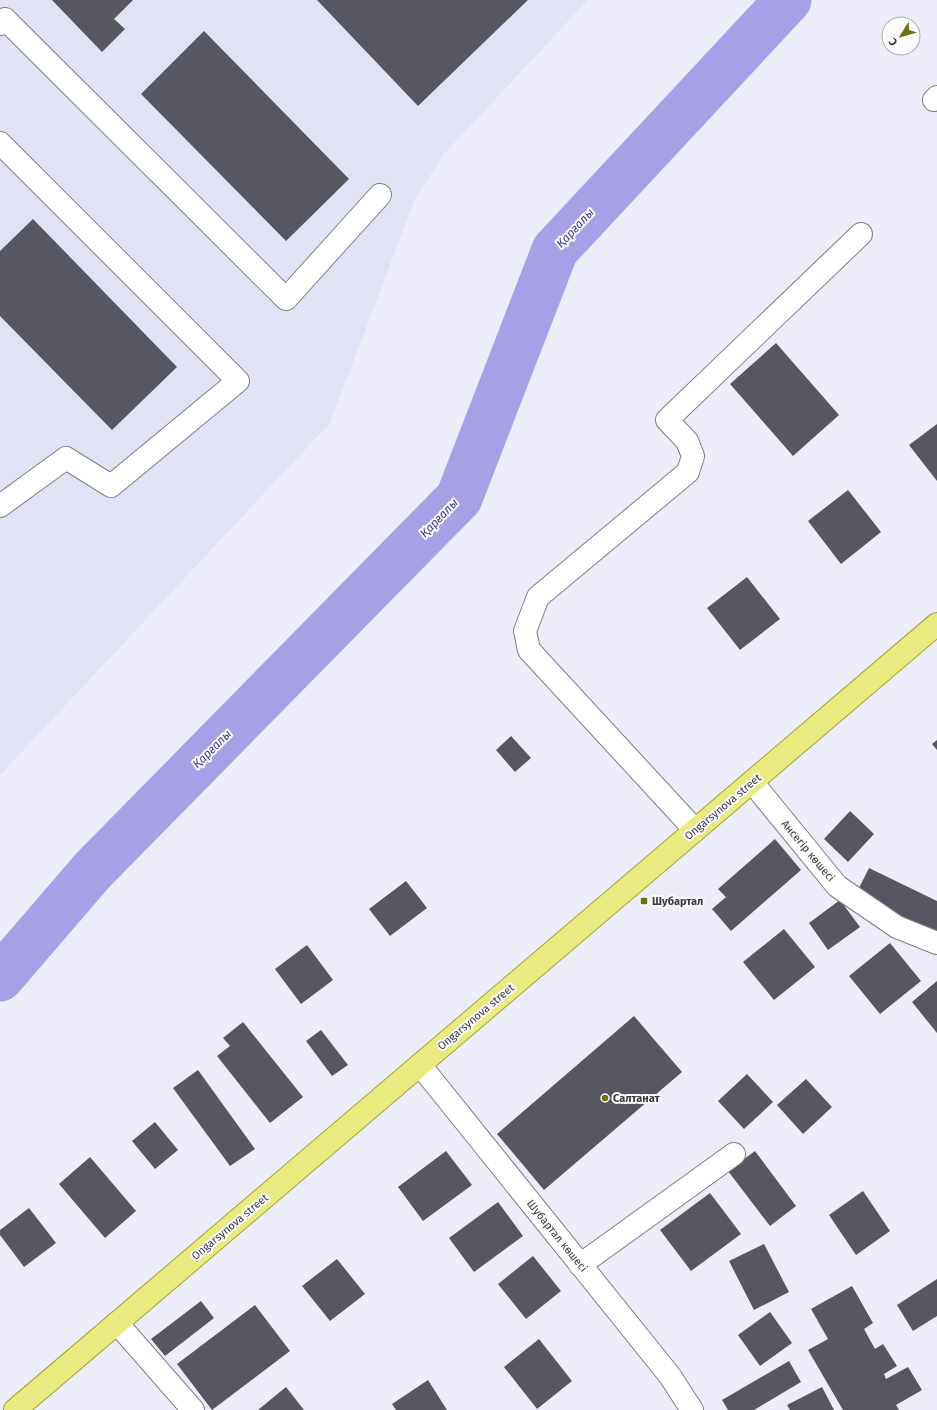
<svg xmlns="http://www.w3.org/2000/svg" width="937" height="1410" font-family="'Fira Sans',sans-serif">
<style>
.built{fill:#e2e2f5}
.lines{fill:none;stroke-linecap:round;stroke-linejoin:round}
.river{stroke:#a6a0e6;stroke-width:47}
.building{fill:#575761}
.minor-casing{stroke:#7e7e89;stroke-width:24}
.major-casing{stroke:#a2a331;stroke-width:24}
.minor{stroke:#fff;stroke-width:22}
.major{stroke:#e9ea7f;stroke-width:22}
.poi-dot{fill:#6f6f12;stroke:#fbfbfd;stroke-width:1.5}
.labels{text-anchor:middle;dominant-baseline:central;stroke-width:4;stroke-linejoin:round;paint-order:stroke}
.street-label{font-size:11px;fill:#39393e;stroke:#fbfbfd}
.poi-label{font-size:11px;font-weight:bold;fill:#39393e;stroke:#fbfbfd;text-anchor:start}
.water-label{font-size:12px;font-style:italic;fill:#443586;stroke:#fbfbfd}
</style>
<rect width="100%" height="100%" fill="#ededf9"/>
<!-- built -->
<path class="built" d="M0 0H588L444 154 415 199 330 423 0 775Z"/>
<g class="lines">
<!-- river -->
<path class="river" d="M0 978 93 870 459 498 555 250 788 0"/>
</g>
<!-- building -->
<path class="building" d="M52 0H133L114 19 125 29 102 52Z
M317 0H528L418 106Z
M204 31 349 179 286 241 141 94Z
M33 219 177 367 112 430 0 316V251Z
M776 343 839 415 793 456 730 384Z
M937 424V481L909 445Z
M848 490 881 532 841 564 808 521Z
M747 577 780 619 740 650 707 608Z
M511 736 531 758 515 772 496 750Z
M937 740V750L932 744Z
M850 811 874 834 848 862 824 839Z
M775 839 801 870 731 931 712 909 726 897 718 889Z
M869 868 937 901V935L856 894Z
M406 881 427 908 390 936 369 909Z
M840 900 860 927 828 950 809 923Z
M784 929 815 967 774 1000 743 962Z
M890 943 921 981 880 1014 849 976Z
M307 945 333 980 301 1004 275 969Z
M937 981V1033L912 1002Z
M634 1016 682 1072 544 1190 497 1134Z
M243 1022 303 1097 270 1123 217 1056 230 1046 223 1038Z
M321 1030 348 1065 332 1076 306 1041Z
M198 1070 255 1149 230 1166 173 1088Z
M747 1074 773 1102 744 1129 718 1101Z
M806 1079 832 1107 803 1134 777 1105Z
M155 1122 178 1150 155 1169 132 1141Z
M446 1151 472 1185 423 1221 398 1187Z
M755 1151 796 1206 770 1226 728 1171Z
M90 1157 136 1211 105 1238 59 1184Z
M863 1191 890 1231 856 1255 829 1215Z
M710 1193 741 1234 691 1271 660 1230Z
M498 1202 523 1236 474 1272 449 1238Z
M29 1208 56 1243 24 1267 0 1235V1230Z
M764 1244 789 1292 754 1310 729 1261Z
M533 1256 561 1291 526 1319 498 1284Z
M337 1259 365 1294 330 1321 302 1286Z
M937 1279V1316L913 1331 897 1305Z
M852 1286 873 1323 864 1329 875 1349 883 1344 897 1366 884 1374 886 1379 908 1367 922 1390 896 1405 899 1410H843L808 1350 828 1339 811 1309Z
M201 1301 214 1318 165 1356 151 1339Z
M255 1305 290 1351 212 1410 177 1364Z
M770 1312 792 1343 760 1366 738 1335Z
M539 1339 572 1381 537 1409 504 1367Z
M789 1361 801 1382 754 1410H728L722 1400Z
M428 1380 447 1410H396L392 1404Z
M286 1387 304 1410H258Z
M822 1387 834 1410H790L787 1405Z"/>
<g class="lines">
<defs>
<path id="minor" d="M0 24 5 19 286 299 380 195
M934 100 937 97
M0 143 238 381 111 486 66 458 0 506
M752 782 837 886 897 927 937 943
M695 830 529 650 525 631 538 597 688 472 693 456 687 441 667 420 861 234
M420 1065 670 1376 692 1410
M580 1265 734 1154
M117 1323 193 1410"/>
<path id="major" d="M15 1410 937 624"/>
</defs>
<!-- minor casing -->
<use href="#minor" class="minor-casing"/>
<!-- major casing -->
<use href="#major" class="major-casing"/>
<!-- minor -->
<use href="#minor" class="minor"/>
<!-- major -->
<use href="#major" class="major"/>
</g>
<!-- markers -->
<g class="poi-dot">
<rect x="640" y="897" width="8" height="8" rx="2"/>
<circle cx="605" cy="1098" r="4"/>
</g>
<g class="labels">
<!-- street labels -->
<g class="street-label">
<text transform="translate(723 807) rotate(-40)">Ongarsynova street</text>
<text transform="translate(808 851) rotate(50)">Ансегір көшесі</text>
<text transform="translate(476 1017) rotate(-40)">Ongarsynova street</text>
<text transform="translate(230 1227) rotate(-40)">Ongarsynova street</text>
<text transform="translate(557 1236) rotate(51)">Шубартал көшесі</text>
</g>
<!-- poi labels -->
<g class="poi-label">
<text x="652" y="901">Шубартал</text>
<text x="613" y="1098">Салтанат</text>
</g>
<!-- water labels -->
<g class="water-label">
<text transform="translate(575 228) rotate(-47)">Қарғалы</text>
<text transform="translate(439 518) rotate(-46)">Қарғалы</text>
<text transform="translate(212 749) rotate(-45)">Қарғалы</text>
</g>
</g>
<!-- north arrow -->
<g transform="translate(901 36) rotate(233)"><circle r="19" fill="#fbfbfd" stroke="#adadb1"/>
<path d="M0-3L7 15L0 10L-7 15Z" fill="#6f6f12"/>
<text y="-6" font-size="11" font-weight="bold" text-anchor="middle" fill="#39393e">С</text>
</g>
</svg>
